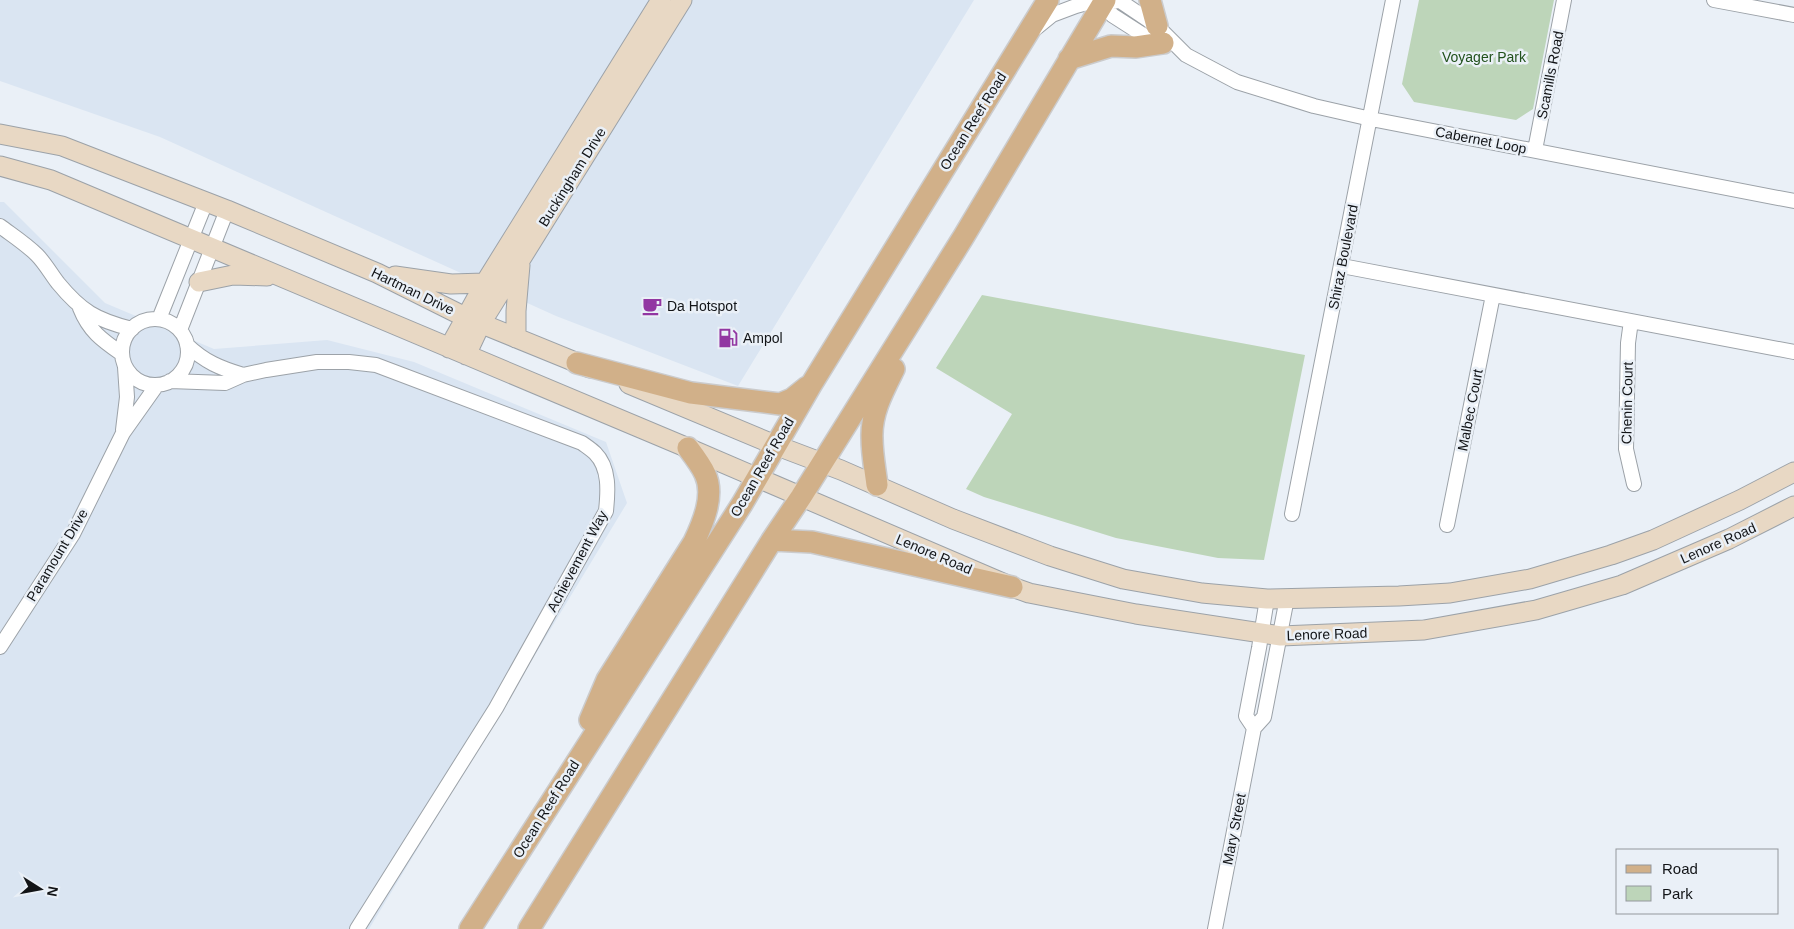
<svg xmlns="http://www.w3.org/2000/svg" width="1794" height="929" font-family="Arial,sans-serif">
<style>
.built{fill:#dae5f2}
.green{fill:#bdd5b9}
.lines{fill:none;stroke-linecap:round;stroke-linejoin:round}
.street-casing{stroke:#9ca2a8;stroke-width:16}
.secondary-casing{stroke:#9ca2a8;stroke-width:21}
.primary-casing{stroke:#cbcbcc;stroke-width:24}
.street{stroke:#fff;stroke-width:14}
.secondary{stroke:#e8d8c4;stroke-width:19}
.primary{stroke:#d1b089;stroke-width:21}
.labels{text-anchor:middle;dominant-baseline:central;stroke-width:5;stroke-linejoin:round;paint-order:stroke}
.park-label{font-size:14px;fill:#21511c;stroke:#eaf0f7}
.street-label{font-size:14px;fill:#121417;stroke:#eaf0f7}
.poi-label{font-size:14px;fill:#121417;stroke:#eaf0f7;text-anchor:start}
</style>
<rect width="100%" height="100%" fill="#eaf0f7"/>
<!-- built -->
<path class="built" d="M0 0H974L738 386 556 316 160 137 0 81Z
M0 202H4L105 303 214 349 327 340 414 362 606 442 627 503 369 929H0Z"/>
<!-- green -->
<path class="green" d="M1419 0H1554L1533 109 1516 120 1414 102 1402 84Z
M982 295 1305 355 1264 560 1218 558 1116 538 984 497 966 489 1012 414 936 368Z"/>
<g class="lines">
<defs>
<path id="street" d="M1103 0 1112 15 1151 40 1161 43
M1714 0 1794 15
M1036 28 1052 15 1076 6 1087 3 1120 1 1157 26 1186 55 1237 82 1314 106 1371 119 1794 201
M1535 150 1564 0
M0 226C12 235 26 244 37 255 45 263 51 274 58 283 81 311 96 320 132 329
M1342 266 1794 352
M80 308C89 331 102 340 122 354
M159 319 206 202
M122 352a33 33 0 1 1 66 0a33 33 0 1 1-66 0Z
M1631 321 1628 343 1626 449 1634 484
M180 330 227 210
M187 345C205 362 220 368 243 375
M170 381 225 383 243 375 266 370 317 362H349L376 365 582 443C586 446 591 449 595 453 610 468 608 492 606 511L496 708 357 929
M123 430 127 397 125 367
M1292 514 1393 0
M1447 525 1493 295
M0 647 73 534 123 433 157 385
M1254 728 1246 716 1259 648 1267 599
M1215 929 1254 728 1264 717 1287 598"/>
<path id="secondary" d="M0 134 62 146 227 210 377 273 465 317 590 368
M0 166 51 180 688 448 1012 587 1029 593 1136 614 1281 636 1424 630 1536 610 1622 585 1729 539 1794 506
M395 276 451 284 485 283
M199 282 233 275 267 276
M516 338V311L520 265
M449 348 485 283 661 0
M466 355 481 323 682 0
M629 384 775 445 841 470 953 519 1050 556 1123 579 1202 593 1267 599 1399 596 1450 593 1530 579 1611 555 1653 540 1740 500 1794 472"/>
<path id="primary" d="M1150 0 1157 26
M1069 59 1111 46 1136 47 1163 43
M577 363 691 393 780 404 792 399 807 387
M877 485C875 469 872 454 872 438 871 413 883 391 894 369
M772 540 812 542 1012 587
M590 720 607 680 694 542C703 523 715 495 705 474 701 465 694 456 688 448
M470 929 742 504 811 385 1048 0
M529 929 772 540 801 497 964 236 1105 0"/>
</defs>
<!-- street casing -->
<use href="#street" class="street-casing"/>
<!-- secondary casing -->
<use href="#secondary" class="secondary-casing"/>
<!-- primary casing -->
<use href="#primary" class="primary-casing"/>
<!-- street -->
<use href="#street" class="street"/>
<!-- secondary -->
<use href="#secondary" class="secondary"/>
<!-- primary -->
<use href="#primary" class="primary"/>
</g>
<!-- icons -->
<defs>
<symbol id="cafe-bare" viewBox="-9 -9 18 18"><path d="M-5.5-4.5H6V0H3Q3 3.5 0 3.5H-2.5Q-5.5 3.5-5.5 0ZM3-3.2v2h1.7v-2ZM-6 4.5H4V6H-6Z" fill="#9237a2" stroke="#eaf0f7" stroke-width="2.5" paint-order="stroke"/></symbol>
<symbol id="fuel-bare" viewBox="-9 -9 18 18"><path d="M-5.5-6h7V0h2V4h1.3V-2.5L3-4.5l.8-.8L6-3V5H2.5V1h-1V6h-7ZM-4.2-4.7v3.2H.2V-4.7Z" fill="#9237a2" stroke="#eaf0f7" stroke-width="2.5" paint-order="stroke"/></symbol>
</defs>
<g fill-rule="evenodd">
<use href="#cafe-bare" x="638" y="292" width="28" height="28"/>
<use href="#fuel-bare" x="714" y="324" width="28" height="28"/>
</g>
<g class="labels">
<!-- park labels -->
<g class="park-label">
<text x="1484" y="57">Voyager Park</text>
</g>
<!-- street labels -->
<g class="street-label">
<text transform="translate(1550 75) rotate(-79)">Scamills Road</text>
<text transform="translate(973 121) rotate(-58)">Ocean Reef Road</text>
<text transform="translate(1481 140) rotate(11)">Cabernet Loop</text>
<text transform="translate(572 177) rotate(-58)">Buckingham Drive</text>
<text transform="translate(1343 257) rotate(-79)">Shiraz Boulevard</text>
<text transform="translate(413 291) rotate(26)">Hartman Drive</text>
<text transform="translate(1627 403) rotate(-89)">Chenin Court</text>
<text transform="translate(1470 410) rotate(-79)">Malbec Court</text>
<text transform="translate(762 467) rotate(-60)">Ocean Reef Road</text>
<text transform="translate(1718 543) rotate(-24)">Lenore Road</text>
<text transform="translate(934 554) rotate(23)">Lenore Road</text>
<text transform="translate(57 555) rotate(-59)">Paramount Drive</text>
<text transform="translate(577 561) rotate(-62)">Achievement Way</text>
<text transform="translate(1327 634) rotate(-2)">Lenore Road</text>
<text transform="translate(546 809) rotate(-58)">Ocean Reef Road</text>
<text transform="translate(1234 829) rotate(-79)">Mary Street</text>
</g>
<!-- poi labels -->
<g class="poi-label">
<text x="667" y="306">Da Hotspot</text>
<text x="743" y="338">Ampol</text>
</g>
</g>
<!-- legend -->
<rect x="1616" y="849" width="162" height="65" fill="#eaf0f7" stroke="#94989d"/>
<rect x="1626" y="865" width="25" height="8" fill="#d1b089" stroke="#94989d"/>
<text x="1662" y="874" font-size="15" fill="#121417">Road</text>
<rect x="1626" y="886" width="25" height="15" fill="#bdd5b9" stroke="#94989d"/>
<text x="1662" y="899" font-size="15" fill="#121417">Park</text>
<!-- north arrow -->
<g transform="translate(40 889) rotate(101)" stroke="#eaf0f7" stroke-width="4" paint-order="stroke">
<path d="M0-4L9 19L0 12L-9 19Z" fill="#121417"/>
<text y="-8" font-size="14" font-weight="bold" text-anchor="middle" fill="#121417">N</text>
</g>
</svg>
